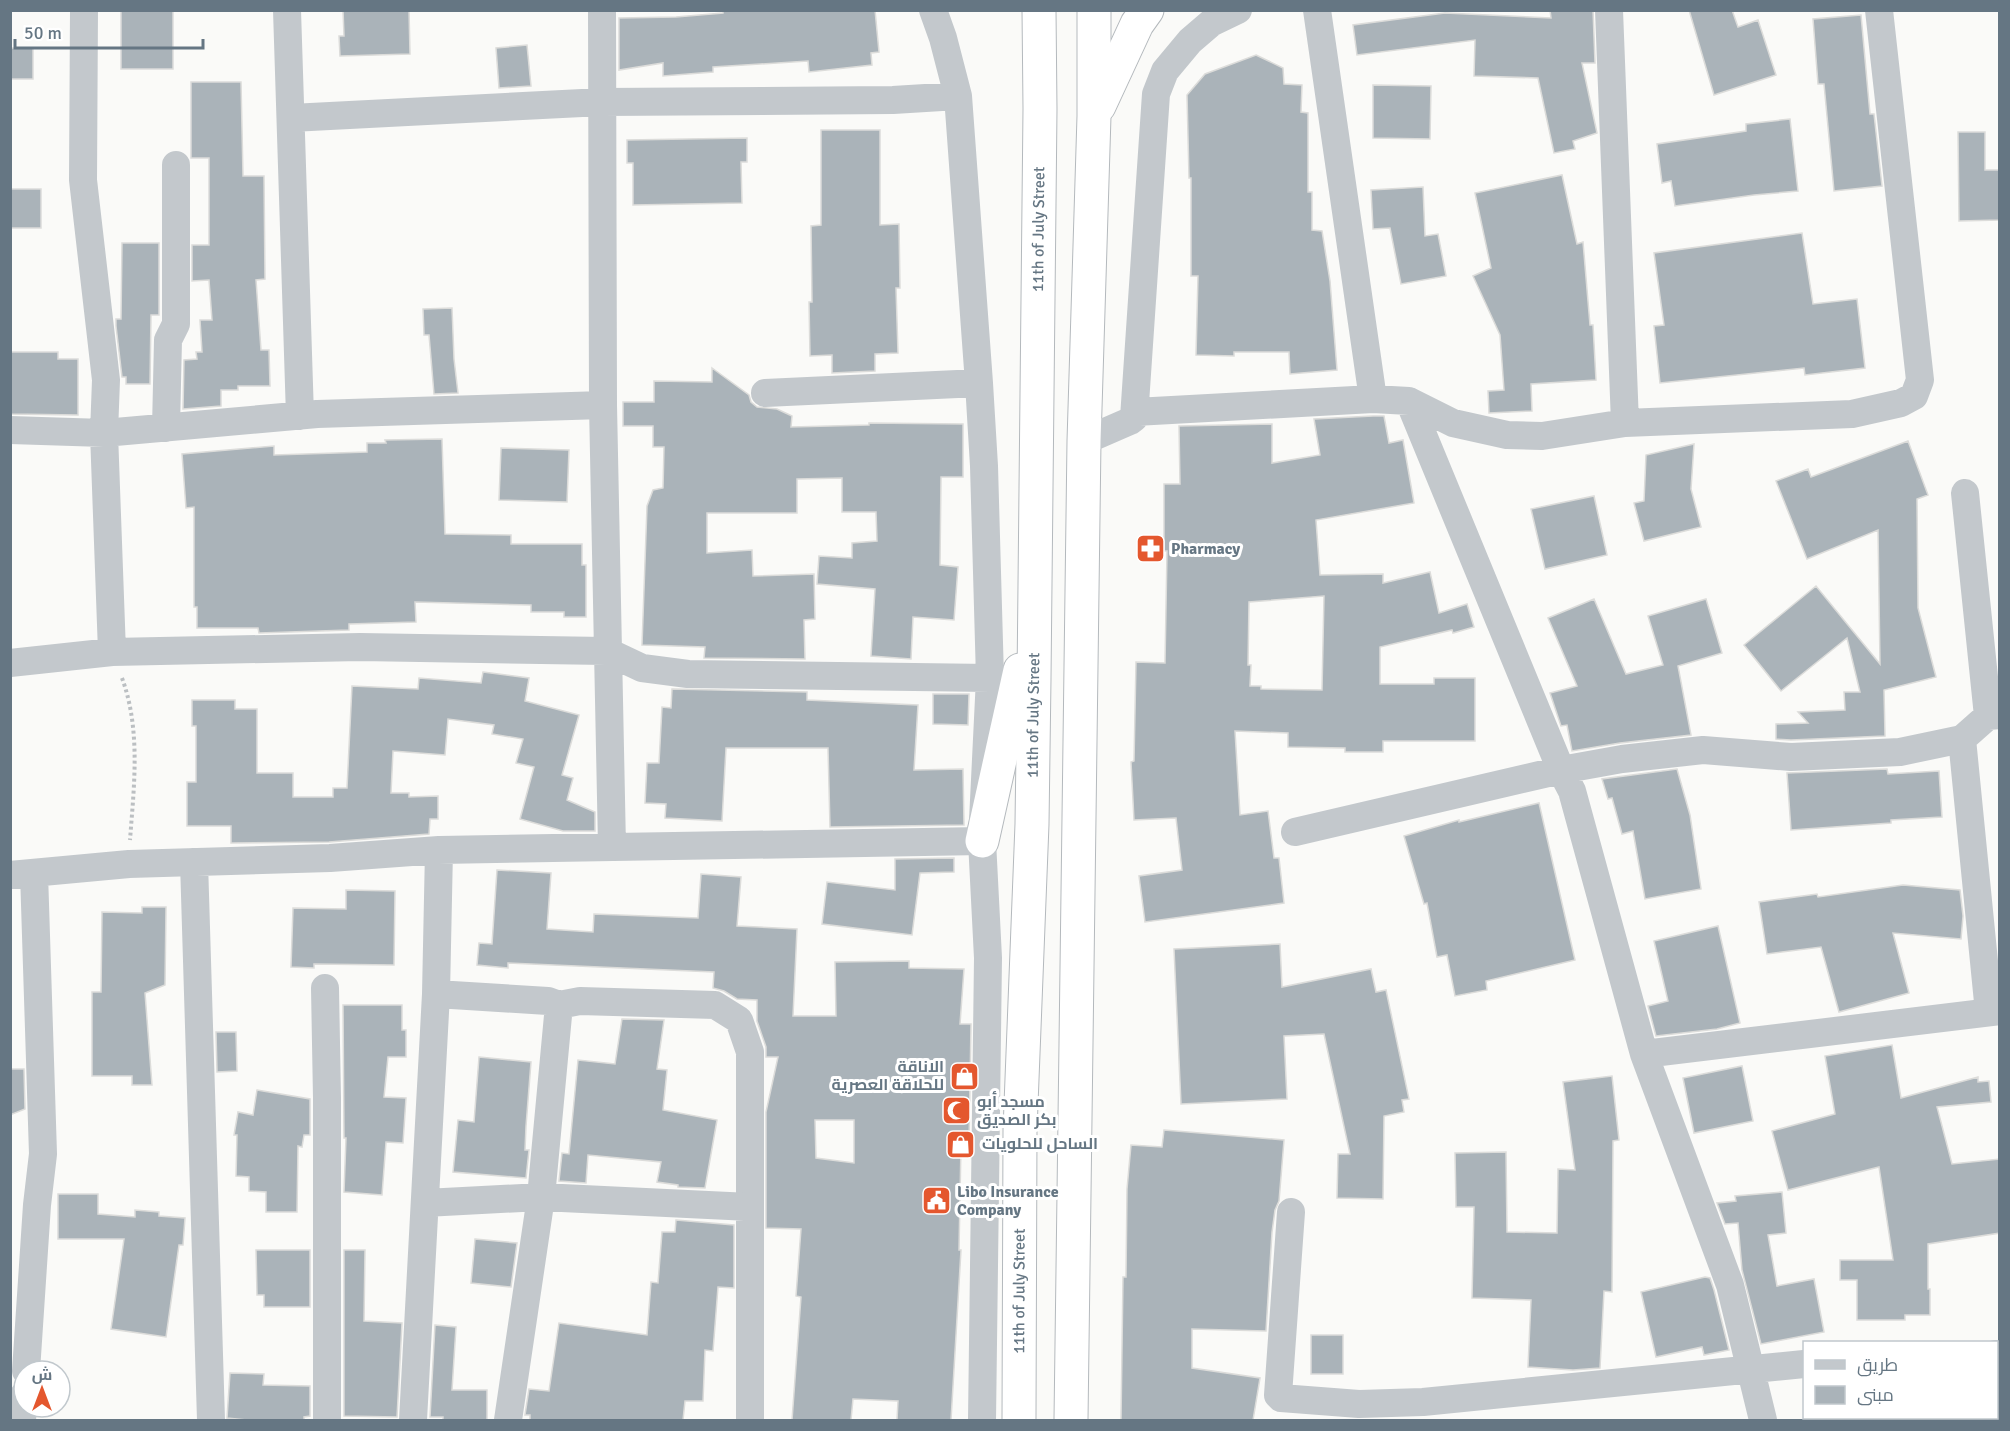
<svg xmlns="http://www.w3.org/2000/svg" width="2010" height="1431" font-family="Signika,Cairo,sans-serif">
<style>
.building{fill:#aab3b9;stroke:#dcdcda;stroke-width:1.5;fill-rule:evenodd}
.lines{fill:none;stroke-linecap:round;stroke-linejoin:round}
.trunk-casing{stroke:#b4b9bd;stroke-width:35}
.path{stroke:#bbbfc2;stroke-width:4;stroke-dasharray:3 3;stroke-linecap:butt}
.minor{stroke:#c3c8cc;stroke-width:28}
.trunk{stroke:#fff;stroke-width:33}
.labels{text-anchor:middle;dominant-baseline:central;stroke-width:6;stroke-linejoin:round;paint-order:stroke}
.street-label{font-size:16px;fill:#657683;stroke:#fff}
.poi-label{font-size:16px;font-weight:bold;fill:#657683;stroke:#fff;text-anchor:start}
</style>
<rect width="100%" height="100%" fill="#fafaf8"/>
<!-- building -->
<path class="building" d="M343 10H409L410 54 340 56 339 36H344Z
M723 10H875L879 52 871 53 872 65 809 72 808 61 713 67V72L663 76V63L619 70V18L676 17 723 13Z
M1550 10H1593L1595 63H1582L1597 133 1573 141 1575 149 1554 153 1538 78 1474 76 1475 40 1357 55 1353 25 1445 13 1551 18Z
M1689 10H1732L1738 27 1758 20 1776 75 1714 95Z
M121 11H173V69H121Z
M1861 15 1870 114H1874L1882 186 1834 191 1824 84H1818L1813 19Z
M527 45 531 86 499 88 496 48Z
M10 48H33V79H10Z
M1256 55 1283 68 1284 84 1302 85 1301 112 1308 113V192H1312V230L1322 231 1330 281 1337 370 1290 374 1289 352H1234V356L1196 355 1198 276H1191V178H1189L1187 95 1205 74Z
M191 82H241L243 176H264L265 279 256 280 261 350H269L270 386H238V390H221V406L183 409 184 360 197 359 196 352H202L200 320H212L209 280 192 281V245H209V158H191Z
M1373 85 1431 86 1430 139 1373 138Z
M1790 119 1798 191 1754 195 1675 206 1671 181 1662 183 1657 144 1746 131V124Z
M821 130H880V225L899 224 900 288H896L898 353 875 354V371L832 373V355L810 356 809 302H812L811 226 821 225Z
M1958 132H1985V170H2000V220L1959 221Z
M747 138V162H741L742 203 633 205V163H627V140Z
M1562 175 1577 244 1583 242 1590 325H1593L1596 380 1531 384 1532 411 1489 413 1488 391 1504 390 1500 335 1473 276 1491 268 1475 193Z
M1423 187 1425 236 1438 234 1446 276 1401 284 1390 228 1373 229 1371 190Z
M10 189H41V228H10Z
M1802 233 1813 304 1857 299 1865 368 1805 375 1804 368 1660 383 1654 326 1664 325 1654 253Z
M122 243H159V315H151L150 384H126V377H122L116 326V319H121Z
M452 308 454 359 458 393 434 394 429 335H424L423 309Z
M10 352H58V359H78V415L10 414Z
M712 368 749 395 751 402 757 407 777 409 792 416 791 427 869 425V423L963 424V477H941L940 565 958 567 954 620 913 617 911 659 871 656 875 589 817 584 819 556 852 558V543L877 541 876 512H842V478L797 479V513H707V553L752 550 753 576 814 574 815 619 804 620 805 659 704 658 705 647 642 645 647 506 653 490 663 488 664 447H653V426H623V402H654V381L712 382Z
M1373 416H1384L1389 443 1403 440 1414 503 1316 520 1320 575 1383 574V583L1430 572 1439 613 1467 604 1474 627 1453 633 1452 630 1380 647V684H1434V678H1475V741H1383V752H1345V748L1288 747V733L1235 731 1240 815 1268 811 1274 858H1279L1284 903 1145 922 1139 876 1182 870 1176 818 1134 820 1131 762 1134 761 1136 662 1165 663 1167 551H1164V484H1180L1179 426 1272 424V463L1320 455 1314 419ZM1324 596 1322 690 1261 689V686H1250L1251 665H1248L1249 602Z
M442 439 445 534 511 535V544H582V565H586V617H564V612H531V605L415 602 416 622 349 624V630L259 633 258 628H197V607H194V507L186 508 182 454 274 446V455L367 452V443H386L385 440Z
M1908 441 1928 495 1917 499 1918 608 1936 677 1884 690 1885 736 1791 740 1776 739V724L1808 723 1798 712 1845 710 1844 692H1860L1847 638 1781 691 1744 645 1816 586 1880 664 1878 530 1807 559 1776 481 1808 469 1811 477Z
M1694 444 1691 489 1701 527 1644 541 1634 503 1644 501 1646 455Z
M501 448 569 450 567 502 499 500Z
M1594 496 1607 555 1545 569 1531 509Z
M1594 599 1626 674 1663 665 1648 616 1706 599 1722 653 1678 666 1691 735 1620 743 1572 751 1567 725 1561 726 1550 693 1577 686 1548 618Z
M483 672 529 678 525 701 579 715 562 775 573 778 567 800 595 812V831H563L520 819 534 767 516 763 523 739 492 734 494 725 448 719 445 755 393 751 391 793H409V797L438 796V819H430L429 834 329 842 231 843V826H187V782H196V726H192V700H235V709H257V773H293V797H333V788H347L352 686 418 689 419 678 481 683Z
M672 689 807 692V700L918 705 914 770 963 769 964 825 830 827 828 748H726L722 821 665 818 666 804 645 803 647 763H659L662 707 671 708Z
M933 694H969L968 725 933 724Z
M1677 769 1690 815 1701 889 1645 899 1633 831 1622 834 1612 798 1608 799 1602 779Z
M1887 769 1888 774 1939 771 1942 817 1891 820V823L1791 830 1787 773Z
M1539 803 1575 960 1486 981 1487 990 1455 996 1447 955 1437 957 1427 903 1424 904 1404 836 1459 820V822Z
M954 858V872L920 873 912 935 822 924 827 882 895 890V859Z
M497 870 551 873 547 929 593 932 594 914 698 918 701 874 741 877 737 926 797 929 793 1016H836L835 962 909 961V968L964 969 960 1024H971L969 1145H961L959 1250H961L951 1420H897L898 1401 853 1399 851 1420H792L801 1297 796 1296 801 1229 766 1228V1112L778 1057H766V1047L757 1021V1000L737 999 724 991 713 988 714 972 508 963V968L477 965 479 943 492 944ZM815 1120H854V1163L816 1158Z
M1903 885 1960 890 1963 916 1961 939 1893 933 1909 993 1839 1012 1821 947 1767 954 1759 902 1817 894 1818 897Z
M346 890 395 891 394 965 314 964V968L291 967 293 908 346 909Z
M142 907H166L165 985 145 993 152 1085H132V1076H92V992H101L102 912 142 913Z
M1718 926 1740 1023 1717 1029 1656 1036 1648 1006 1668 1001 1654 941Z
M1280 944 1282 987 1371 969 1376 992 1386 990 1409 1099 1402 1100 1404 1112 1384 1116 1383 1199 1337 1198 1338 1154H1350L1324 1034 1284 1036 1287 1099 1181 1104 1174 949Z
M343 1005H402V1030H406V1057H388L384 1097 406 1098 403 1143 386 1142 382 1195 344 1192 346 1138H344Z
M622 1019 664 1020 657 1069 667 1070 663 1110 717 1120 705 1188 678 1187V1185L657 1182 661 1162 588 1155 586 1183 559 1181 562 1153 569 1154 578 1060 615 1064Z
M216 1032H236L237 1071 217 1072Z
M1892 1045 1901 1098 1978 1077V1082L1989 1081 1991 1102 1937 1107 1952 1164 2000 1159V1233L1928 1244V1289H1930V1315H1905V1320H1857V1280H1840V1260H1893L1879 1167 1788 1190 1772 1131 1835 1114 1825 1056Z
M479 1057 531 1062 526 1126 525 1150H529L526 1178 453 1172 458 1120 474 1122Z
M1742 1066 1753 1121 1694 1133 1683 1078Z
M10 1069H24L25 1109 10 1115Z
M1612 1076 1619 1140 1613 1141 1612 1292 1604 1291 1600 1368 1573 1370 1528 1367 1531 1300 1472 1298 1474 1207H1456L1455 1153 1506 1152 1507 1232 1557 1233 1558 1169 1575 1170 1563 1082Z
M257 1090 310 1099V1135H304L302 1147 298 1146 297 1212H266V1192L249 1191V1177L236 1176 237 1135H234L238 1112 253 1115Z
M1164 1130 1284 1140 1279 1201 1275 1210 1272 1232 1266 1331 1192 1329V1368L1260 1378 1253 1420H1121L1123 1277H1126L1127 1189 1131 1145 1162 1147Z
M1782 1192 1786 1233 1768 1235 1777 1286 1814 1279 1824 1332 1761 1344 1742 1270 1738 1223 1725 1224 1717 1203 1736 1201 1735 1196Z
M58 1194H98V1214L135 1217V1210L159 1212V1216L185 1218 183 1245H179L166 1337 111 1329 124 1239H58Z
M676 1220 734 1225V1288L718 1287 713 1351 705 1350 703 1401H685L683 1420H530V1415H525L529 1389 549 1391 559 1323 647 1335 651 1282 658 1283 662 1232H675Z
M475 1239 517 1243 511 1287 471 1283Z
M256 1250H310V1307H264V1295H257Z
M344 1250H365L364 1321 402 1323 397 1417 344 1416Z
M1705 1277 1710 1278 1714 1290 1729 1350 1704 1355 1702 1347 1656 1357 1641 1292Z
M435 1325 456 1327 452 1390H487V1420H443V1417H430Z
M1311 1335H1343V1374H1311Z
M230 1373 264 1374 263 1385 310 1386V1416L304 1417V1420H247L227 1418Z"/>
<g class="lines">
<defs>
<g id="trunk">
<path d="M1099 106 1137 24 1147 10"/>
<path d="M982 841 1020 670"/>
<path id="s1" d="M1019 1420 1020 1130 1032 824 1034 679 1040 109 1039 10"/>
<path d="M1071 1420 1084 441 1094 116V10"/>
</g>
</defs>
<!-- trunk casing -->
<use href="#trunk" class="trunk-casing"/>
<!-- path -->
<path class="path" d="M122 678C141 730 134 786 130 840"/>
<!-- minor -->
<path class="minor" d="M84 10 83 180 106 380 104 433 112 652
M287 10 300 416
M602 10 603 405 612 847
M933 10 943 38 958 96 979 383
M1317 10 1373 399
M291 118 602 102 893 100 958 96
M765 393 979 383 984 466 990 678 982 841 988 958 982 1420
M1409 401 1561 770 1572 791 1644 1054 1730 1285 1763 1420
M1135 412 1373 399 1409 401 1453 423 1507 435 1542 436 1625 423 1609 10
M1625 423 1852 414 1901 403 1914 396 1920 380 1879 10
M166 428 168 340 176 324V165
M10 430 104 433 317 414 603 405
M1084 441 1130 421 1134 418 1156 94 1165 71 1190 41 1211 23 1238 10
M1965 493 1988 716
M10 663 112 652 360 647 606 651 642 668 688 674 990 678
M1962 739 1989 1012
M1295 832 1561 770 1622 759 1703 750 1791 757 1900 752 1962 739 1988 716 2000 715
M194 862 211 1420
M10 875 129 864 330 858 439 850 982 841
M325 988 327 1098V1420
M436 994 548 1001 559 1005
M1644 1054 2000 1011
M425 1203 541 1197 750 1207
M1291 1212 1278 1395 1281 1398 1359 1404 1423 1402 1804 1364
M1996 1354H2000
M26 1371 37 1205 43 1154 34 873
M22 1420 24 1395
M413 1420 436 994 439 850
M508 1420 541 1197 559 1005 580 1001 715 1005 739 1020 750 1052V1420"/>
<!-- trunk -->
<use href="#trunk" class="trunk"/>
</g>
<!-- icons -->
<defs>
<symbol id="pharmacy-square" viewBox="-11 -11 22 22"><rect x="-9" y="-9" width="18" height="18" rx="4" fill="#e4572e" stroke="#fff"/><path d="M-2-6h4v4h4v4h-4v4h-4v-4h-4v-4h4Z" fill="#fff"/></symbol>
<symbol id="shop-square" viewBox="-11 -11 22 22"><rect x="-9" y="-9" width="18" height="18" rx="4" fill="#e4572e" stroke="#fff"/><path d="M-5-2.5h2.3a2.7 3.5 0 0 1 5.4 0H5L5.5 6h-11ZM-1.5-2.5h3a1.5 2.3 0 0 0-3 0Z" fill="#fff"/></symbol>
<symbol id="mosque-square" viewBox="-11 -11 22 22"><rect x="-9" y="-9" width="18" height="18" rx="4" fill="#e4572e" stroke="#fff"/><path d="M3.5-4.9A6 6 0 1 0 3.5 4.9A5 5 0 1 1 3.5-4.9Z" fill="#fff"/></symbol>
<symbol id="civic-square" viewBox="-11 -11 22 22"><rect x="-9" y="-9" width="18" height="18" rx="4" fill="#e4572e" stroke="#fff"/><path d="M-.6-6.5H3V-4.5H.6V-3L4-1V1h2V6H-6V1h2V-1L-.6-3ZM-1.2 2.5V6h2.4V2.5Z" fill="#fff"/></symbol>
</defs>
<g fill-rule="evenodd">
<use href="#pharmacy-square" x="1134" y="532" width="33" height="33"/>
<use href="#shop-square" x="948" y="1060" width="33" height="33"/>
<use href="#mosque-square" x="940" y="1094" width="33" height="33"/>
<use href="#shop-square" x="944" y="1128" width="33" height="33"/>
<use href="#civic-square" x="920" y="1184" width="33" height="33"/>
</g>
<g class="labels">
<!-- street labels -->
<g class="street-label">
<text stroke="none"><textPath href="#s1" startOffset="1191">11th of July Street</textPath></text>
<text stroke="none"><textPath href="#s1" startOffset="705">11th of July Street</textPath></text>
<text stroke="none"><textPath href="#s1" startOffset="129">11th of July Street</textPath></text>
</g>
<!-- poi labels -->
<g class="poi-label">
<text x="1171" y="549">Pharmacy</text>
<text x="944" y="1067" text-anchor="end">الاناقة<tspan x="944" dy="18">للحلاقة العصرية</tspan></text>
<text x="977" y="1102">مسجد أبو<tspan x="977" dy="18">بكر الصديق</tspan></text>
<text x="982" y="1144">الساحل للحلويات</text>
<text x="957" y="1192">Libo Insurance<tspan x="957" dy="18">Company</tspan></text>
</g>
</g>
<!-- border -->
<rect width="2010" height="1431" fill="none" stroke="#657683" stroke-width="24"/>
<!-- legend -->
<rect x="1803" y="1341" width="195" height="78" fill="#ffffff" stroke="#c1c8cd" stroke-width="1.5"/>
<rect x="1815" y="1360" width="30" height="9" fill="#c3c8cc" stroke="#c1c8cd" stroke-width="1.5"/>
<text x="1857" y="1371" font-size="18" fill="#657683">طريق</text>
<rect x="1815" y="1386" width="30" height="18" fill="#aab3b9" stroke="#c1c8cd" stroke-width="1.5"/>
<text x="1857" y="1401" font-size="18" fill="#657683">مبنى</text>
<!-- north arrow -->
<g transform="translate(42 1389)"><circle r="28" fill="#ffffff" stroke="#c1c8cd" stroke-width="1.5"/>
<path d="M0-4.5L10 22L0 15L-10 22Z" fill="#e4572e"/>
<text y="-9" font-size="16" font-weight="bold" text-anchor="middle" fill="#657683">ش</text>
</g>
<!-- scale -->
<path d="M15 39v9h188v-9" fill="none" stroke="#657683" stroke-width="3"/>
<text x="24" y="39" font-size="18" fill="#657683" stroke="#ffffff" stroke-width="4.5" paint-order="stroke">50 m</text>
</svg>
